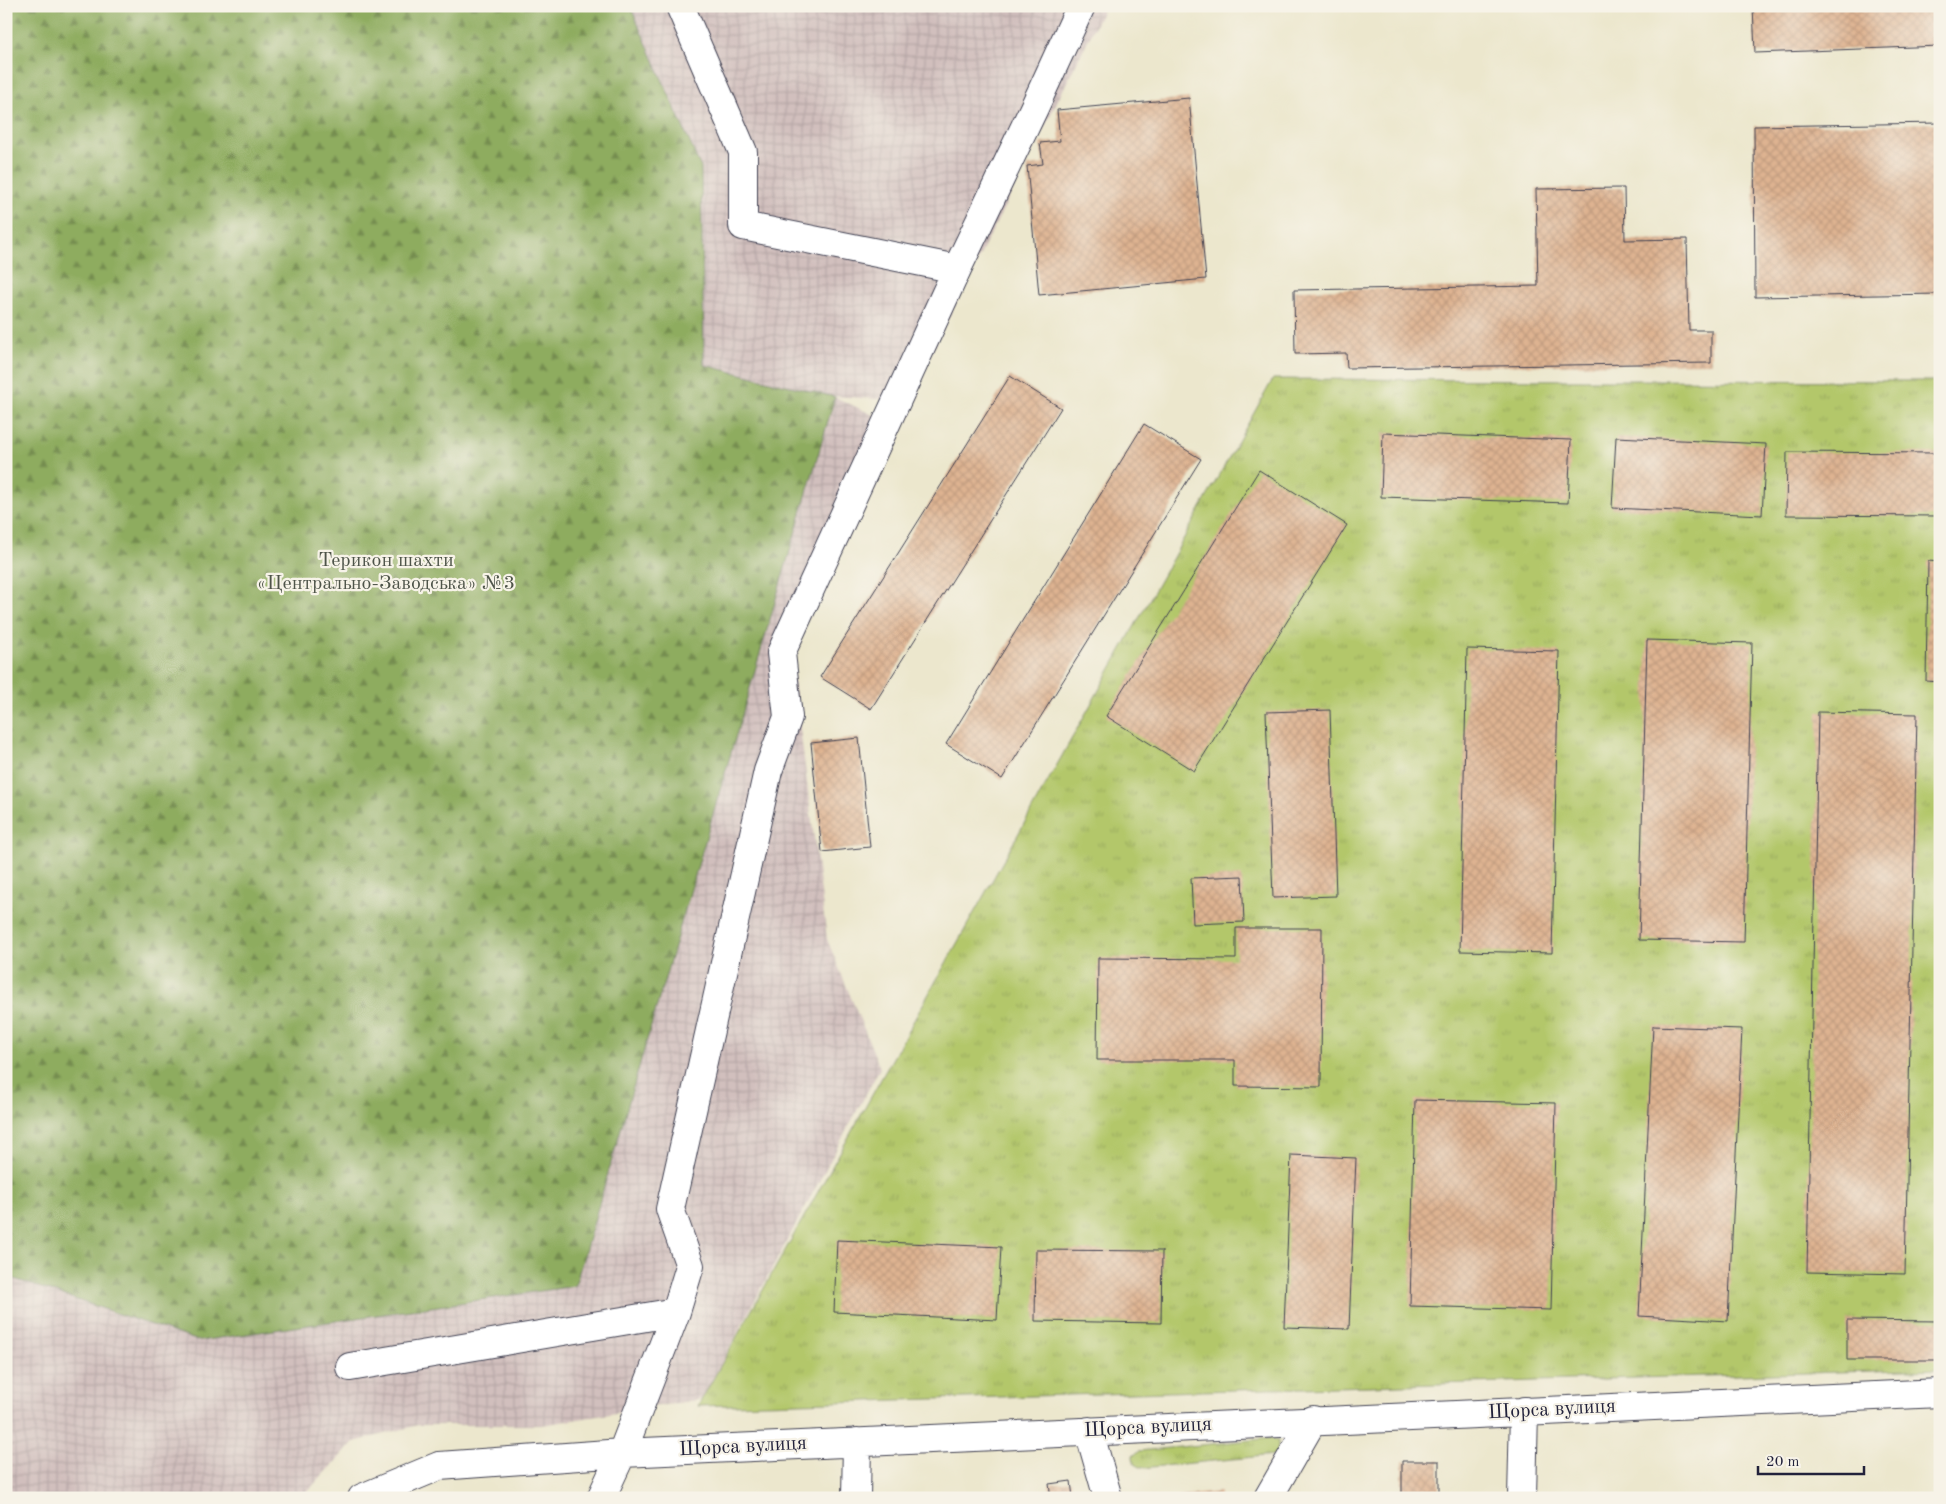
<svg xmlns="http://www.w3.org/2000/svg" width="1946" height="1504" font-family="'Old Standard TT',serif">
<style>
.industrial{fill:url(#industrial-grid)}
.grass{fill:url(#grass-tufts);stroke:#6a7453}
.forest{fill:url(#forest-firs);stroke:#58674d}
.building{fill:url(#building-cross-hatch)}
.lines{fill:none;stroke-linecap:round;stroke-linejoin:round}
.minor-casing{stroke:#404051;stroke-width:30}
.minor{stroke:#fff;stroke-width:28}
.labels{text-anchor:middle;dominant-baseline:central;stroke-width:4.5;stroke-linejoin:round;paint-order:stroke}
.park-label{font-size:20px;fill:#4e5449;stroke:#f7f3e8}
.street-label{font-size:20px;fill:#22223b;stroke:#f7f3e8}
</style>
<defs>
<pattern id="industrial-grid" width="8" height="8" patternUnits="userSpaceOnUse" patternTransform="scale(1.25)"><rect width="8" height="8" fill="#d1bfbd"/><path d="M0 4h8M4 0v8" fill="none" stroke="#b3a4a3"/></pattern>
<pattern id="grass-tufts" width="24" height="20" patternUnits="userSpaceOnUse" patternTransform="scale(1.25)"><rect width="24" height="20" fill="#b3c76b"/><path d="M3 7l-1-3M5 7V3M7 7l1-3M15 17l-1-3M17 17v-4M19 17l1-3" fill="none" stroke="#9aab5e"/></pattern>
<pattern id="forest-firs" width="22" height="20" patternUnits="userSpaceOnUse" patternTransform="scale(1.25)"><rect width="22" height="20" fill="#8eac5f"/><path d="M5 1l3.5 6h-7zM16 11l3.5 6h-7z" fill="#748c50"/></pattern>
<pattern id="building-cross-hatch" width="8" height="8" patternUnits="userSpaceOnUse" patternTransform="scale(1.25)"><rect width="8" height="8" fill="#deb391"/><path d="M0 0l8 8M0 8l8-8" fill="none" stroke="#be9a7e"/></pattern>
</defs>
<rect width="100%" height="100%" fill="#f7f3e8"/>
<filter id="ink" filterUnits="userSpaceOnUse"><feTurbulence type="fractalNoise" baseFrequency=".02" numOctaves="2"/><feDisplacementMap in="SourceGraphic" scale="10" xChannelSelector="R" yChannelSelector="G"/><feConvolveMatrix kernelMatrix="1 2 1 2 8 2 1 2 1" color-interpolation-filters="sRGB"/></filter>
<filter id="wash" filterUnits="userSpaceOnUse"><feTurbulence type="fractalNoise" baseFrequency=".0096" numOctaves="4" result="noise"/><feDisplacementMap in="SourceGraphic" scale="20" xChannelSelector="R" yChannelSelector="G"/><feGaussianBlur stdDeviation="1.12" result="paint"/><feColorMatrix in="noise" values="0 0 0 0 0 0 0 0 0 0 0 0 0 0 0 0 0 1.4 0 .05"/><feComposite in="paint" operator="in"/></filter>
<g filter="url(#wash)">
<rect width="100%" height="100%" fill="#ece7cd"/>
<!-- industrial -->
<path class="industrial" d="M630 6H1105L907 401 831 396 704 366 701 168Z
M835 397 901 428 790 650 827 939 880 1068 702 1399 542 1425H418L354 1442 301 1498H6V1276L199 1341 575 1286Z"/>
<!-- grass -->
<path class="grass" d="M1273 379 1940 381V1369L698 1406Z
M1272 1438 1278 1441V1450L1274 1455 1141 1468 1134 1464 1133 1456 1139 1451Z"/>
<!-- forest -->
<path class="forest" d="M6 6H630L701 168 704 365 835 397 575 1286 199 1341 6 1276Z"/>
<g id="blocks">
<!-- building -->
<path class="building" d="M1753 6H1940V46L1755 53Z
M1189 98 1206 279 1039 295 1027 166 1043 164 1040 143 1060 141 1057 110Z
M1940 123V294L1755 297 1754 126Z
M1624 188 1625 240 1687 239 1689 330H1711V363L1347 368 1346 353 1295 354 1294 290 1538 286 1536 189Z
M1010 376 1061 408 871 709 820 677Z
M1144 424 1201 459 1002 779 946 744Z
M1383 433 1571 440 1568 503 1381 497Z
M1616 437 1766 444 1762 515 1612 508Z
M1787 452 1940 453V516L1786 515Z
M1259 470 1347 525 1194 771 1106 716Z
M1928 561 1940 562V682L1926 681Z
M1647 640 1752 643 1744 942 1639 940Z
M1467 649 1559 651 1552 953 1460 951Z
M1330 710 1336 896 1273 898 1266 712Z
M1818 712 1917 714 1905 1274 1807 1272Z
M859 738 870 847 822 852 811 743Z
M1242 876 1244 922 1193 924 1191 878Z
M1236 928H1322L1321 1087 1235 1086V1060H1097L1098 958 1236 959Z
M1653 1026 1742 1029 1728 1321 1639 1316Z
M1415 1100 1556 1103 1551 1310 1410 1306Z
M1291 1155 1356 1158 1349 1329 1284 1327Z
M837 1240 1001 1247 997 1320 834 1312Z
M1036 1250 1162 1251 1161 1323 1035 1321Z
M1847 1320 1940 1321V1360H1847Z
M1402 1461H1439V1498H1402Z
M1071 1481 1073 1498H1051L1049 1484Z
M1220 1492V1498H1179L1178 1496Z"/>
</g>
</g>
<g filter="url(#ink)">
<use href="#blocks" fill-opacity="0" stroke="#404051" stroke-width="1"/>
<g class="lines">
<defs>
<path id="minor" d="M680 6 743 152V226L957 269
M350 1367 676 1312
M1089 1431 1108 1498
M362 1498 439 1466 622 1453 1940 1393
M601 1498 622 1453 676 1312 690 1266 670 1209 768 771 788 717 781 653 957 269 1034 108 1081 6
M856 1498 857 1442
M1268 1498 1313 1420
M1522 1498 1524 1411"/>
</defs>
<!-- minor casing -->
<use href="#minor" class="minor-casing"/>
<!-- minor -->
<use href="#minor" class="minor"/>
</g>
</g>
<g class="labels">
<!-- park labels -->
<g class="park-label">
<text x="386" y="561">Терикон шахти<tspan x="386" dy="23">«Центрально-Заводська» №3</tspan></text>
</g>
<!-- street labels -->
<g class="street-label">
<text transform="translate(1552 1410) rotate(-3)">Щорса вулиця</text>
<text transform="translate(1148 1428) rotate(-3)">Щорса вулиця</text>
<text transform="translate(743 1447) rotate(-3)">Щорса вулиця</text>
</g>
</g>
<!-- margin -->
<rect width="1946" height="1504" fill="none" stroke="#f7f3e8" stroke-width="25"/>
<!-- scale -->
<path d="M1758 1466v8h106v-8" fill="none" stroke="#22223b" stroke-width="2.5"/>
<text x="1766" y="1466" font-size="15" fill="#22223b" stroke="#f7f3e8" stroke-width="4" paint-order="stroke">20 m</text>
</svg>
